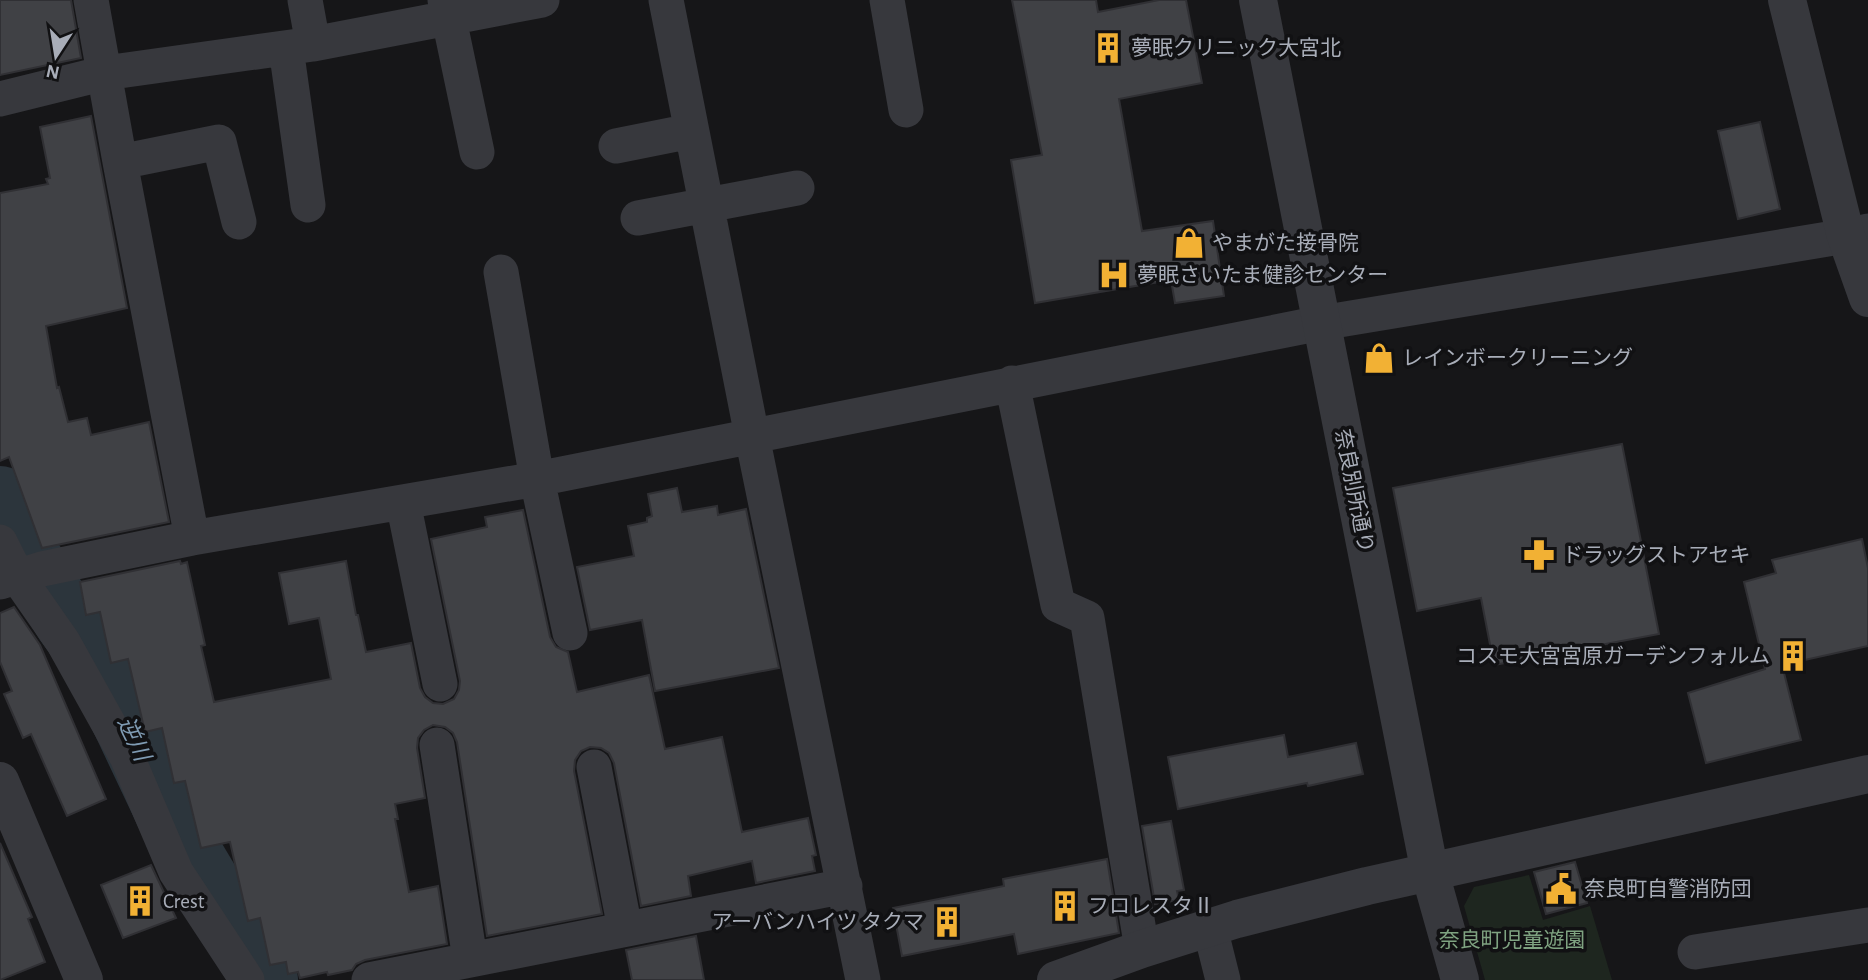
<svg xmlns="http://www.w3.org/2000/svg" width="1868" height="980" font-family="'Alegreya Sans','Noto Sans JP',sans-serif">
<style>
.green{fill:#1e261f}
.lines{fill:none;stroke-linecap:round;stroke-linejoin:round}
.river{stroke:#2c353c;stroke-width:66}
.building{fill:#404145;stroke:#303034;stroke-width:2}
.minor{stroke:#37383d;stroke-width:35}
.tertiary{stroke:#37383d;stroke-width:38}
.labels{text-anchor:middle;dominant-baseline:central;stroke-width:7;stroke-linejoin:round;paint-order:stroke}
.poi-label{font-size:21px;fill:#a8adb8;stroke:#111113;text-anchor:start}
.street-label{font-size:21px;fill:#a8adb8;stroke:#111113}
.park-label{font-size:21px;fill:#7fa381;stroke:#111113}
.water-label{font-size:23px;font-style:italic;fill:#7f9bb3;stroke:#111113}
</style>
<rect width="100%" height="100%" fill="#161618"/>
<!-- green -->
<path class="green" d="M1529 875 1543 920 1590 906 1612 980H1485L1464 906 1474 887Z"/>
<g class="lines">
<!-- river -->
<path class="river" d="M0 499 23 549 67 621 87 649 111 692 179 836 265 980"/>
</g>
<!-- building -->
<path class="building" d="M0 0H71L81 58 0 75Z
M1012 0H1096L1098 12 1159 0H1186L1202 83 1119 99 1142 231 1213 221 1224 296 1175 303 1171 280 1035 303 1011 160 1042 155Z
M91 116 127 308 46 326 57 388 59 387 68 422 87 418 91 435 149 422 169 522 42 548 9 457 0 461V193L48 184 46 179 50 178 40 127Z
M1760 122 1780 209 1738 219 1718 131Z
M1622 444 1659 634 1494 665 1481 598 1417 611 1393 488Z
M677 488 682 512 717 506 718 515 746 509 779 668 655 691 642 620 590 630 577 567 634 556 628 526 647 522V518L652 516 648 494Z
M523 510 550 637 556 647 568 652 577 692 649 675 665 749 722 737 742 832 808 818 816 855 812 856 815 871 756 883 752 861 688 876 691 896 641 906 614 763 609 753 601 748 590 747 581 751 575 760 574 771 602 914 487 936 457 742 453 733 445 727 433 725 424 730 418 738 417 748 425 798 395 804 398 819H395L409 892 438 886 447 944 365 960 356 964 352 970 328 975 327 972 300 978 298 972 288 974 286 962 270 965 260 918 248 921 230 842 201 848 185 781 174 783 162 728 145 732 128 659 111 663 100 612 86 615 80 582 180 561 181 564 187 562 205 645 201 646 214 702 331 679 319 618 289 624 279 573 346 561 356 615H358L366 652 411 643 420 688 425 697 433 703 443 704 454 699 459 690 460 681 431 539 487 527 485 517Z
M1862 539 1868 568V646L1782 665 1801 740 1706 763 1688 693 1765 669 1744 582 1776 573 1772 560Z
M14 607 40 645 106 799 67 816 31 734 23 738 4 694 12 691 0 662V613Z
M1284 735 1288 757 1356 743 1363 774 1308 786 1307 783 1178 809 1168 757Z
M1171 821 1184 890 1177 891 1179 900 1155 904 1142 826Z
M0 843 32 917 28 919 45 962 0 980Z
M1107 859 1119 933 1018 954 1014 934 902 956 893 908 1004 886 1003 879Z
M1575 862 1587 903 1546 914 1534 872Z
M151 865 176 918 123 938 101 885Z
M696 936 704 980H632L626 950Z"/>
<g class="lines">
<!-- minor -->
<path class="minor" d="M91 0 120 162 192 538
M305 0 313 44
M445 0 477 152
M666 0 752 436 863 980
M887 0 906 110
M286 48 308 205
M0 99 105 73 313 44 542 0
M616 146 691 131
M120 162 219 142 239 222
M638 218 797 188
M501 272 537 479 570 633
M1012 383 1058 605 1087 618 1142 949
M403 502 440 684
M0 542 17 576 63 642 127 757 176 872 247 980
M0 582 42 569 192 538 537 479 1321 323 1846 236 1868 231
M437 745 470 959
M594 767 625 929
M1210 928 1223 980
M1695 952 1868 925
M369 980 845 886"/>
<!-- tertiary -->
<path class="tertiary" d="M1258 0 1430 873 1460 980
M1787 0 1846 236 1868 298
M0 781 84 980
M1056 980 1142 949 1237 919 1367 886 1868 774"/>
</g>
<!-- icons -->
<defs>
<symbol id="building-bare" viewBox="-9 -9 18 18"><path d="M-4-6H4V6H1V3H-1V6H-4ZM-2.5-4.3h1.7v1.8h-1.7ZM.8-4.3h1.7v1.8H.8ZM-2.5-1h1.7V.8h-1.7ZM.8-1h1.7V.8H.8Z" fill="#f2b134" stroke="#111113" stroke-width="2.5" paint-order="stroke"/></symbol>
<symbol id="shop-bare" viewBox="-9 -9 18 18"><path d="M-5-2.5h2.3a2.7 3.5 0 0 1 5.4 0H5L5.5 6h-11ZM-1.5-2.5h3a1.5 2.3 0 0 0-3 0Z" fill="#f2b134" stroke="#111113" stroke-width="2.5" paint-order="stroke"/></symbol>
<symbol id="hospital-bare" viewBox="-9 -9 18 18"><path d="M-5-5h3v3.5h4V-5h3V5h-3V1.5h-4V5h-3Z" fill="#f2b134" stroke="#111113" stroke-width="2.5" paint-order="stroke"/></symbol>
<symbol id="pharmacy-bare" viewBox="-9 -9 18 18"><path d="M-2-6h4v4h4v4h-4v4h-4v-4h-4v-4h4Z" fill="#f2b134" stroke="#111113" stroke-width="2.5" paint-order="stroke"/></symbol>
<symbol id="civic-bare" viewBox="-9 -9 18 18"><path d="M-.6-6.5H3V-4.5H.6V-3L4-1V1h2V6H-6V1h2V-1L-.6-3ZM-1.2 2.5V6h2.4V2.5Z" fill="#f2b134" stroke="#111113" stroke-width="2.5" paint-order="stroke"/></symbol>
</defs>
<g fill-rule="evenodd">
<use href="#building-bare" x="1086" y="26" width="44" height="44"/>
<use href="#shop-bare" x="1167" y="221" width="44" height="44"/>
<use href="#hospital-bare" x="1092" y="253" width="44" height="44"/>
<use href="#shop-bare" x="1357" y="336" width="44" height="44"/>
<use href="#pharmacy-bare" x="1517" y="533" width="44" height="44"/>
<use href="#building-bare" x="1771" y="634" width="44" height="44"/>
<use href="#civic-bare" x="1539" y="867" width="44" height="44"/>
<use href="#building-bare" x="118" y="879" width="44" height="44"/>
<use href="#building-bare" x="1043" y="884" width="44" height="44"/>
<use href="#building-bare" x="925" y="900" width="44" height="44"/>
</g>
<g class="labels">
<!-- poi labels -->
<g class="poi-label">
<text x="1131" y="48">夢眠クリニック大宮北</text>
<text x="1212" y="243">やまがた接骨院</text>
<text x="1137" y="275">夢眠さいたま健診センター</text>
<text x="1402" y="358">レインボークリーニング</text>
<text x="1562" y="555">ドラッグストアセキ</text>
<text x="1770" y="656" text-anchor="end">コスモ大宮宮原ガーデンフォルム</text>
<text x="1584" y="889">奈良町自警消防団</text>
<text x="163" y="901">Crest</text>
<text x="1088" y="906">フロレスタⅡ</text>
<text x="924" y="922" text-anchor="end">アーバンハイツ タクマ</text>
</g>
<!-- street labels -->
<g class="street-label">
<text transform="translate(1354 491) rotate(79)">奈良別所通り</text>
</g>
<!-- park labels -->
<g class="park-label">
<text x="1512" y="940">奈良町児童遊園</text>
</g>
<!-- water labels -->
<g class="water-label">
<text transform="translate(133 739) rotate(65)">逆川</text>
</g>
</g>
<!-- north arrow -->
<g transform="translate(56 56) rotate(192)" stroke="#111113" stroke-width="5" paint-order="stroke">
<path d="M0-5L12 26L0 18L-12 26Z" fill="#a8adb8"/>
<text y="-10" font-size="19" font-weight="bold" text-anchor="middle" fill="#a8adb8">N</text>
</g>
</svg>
